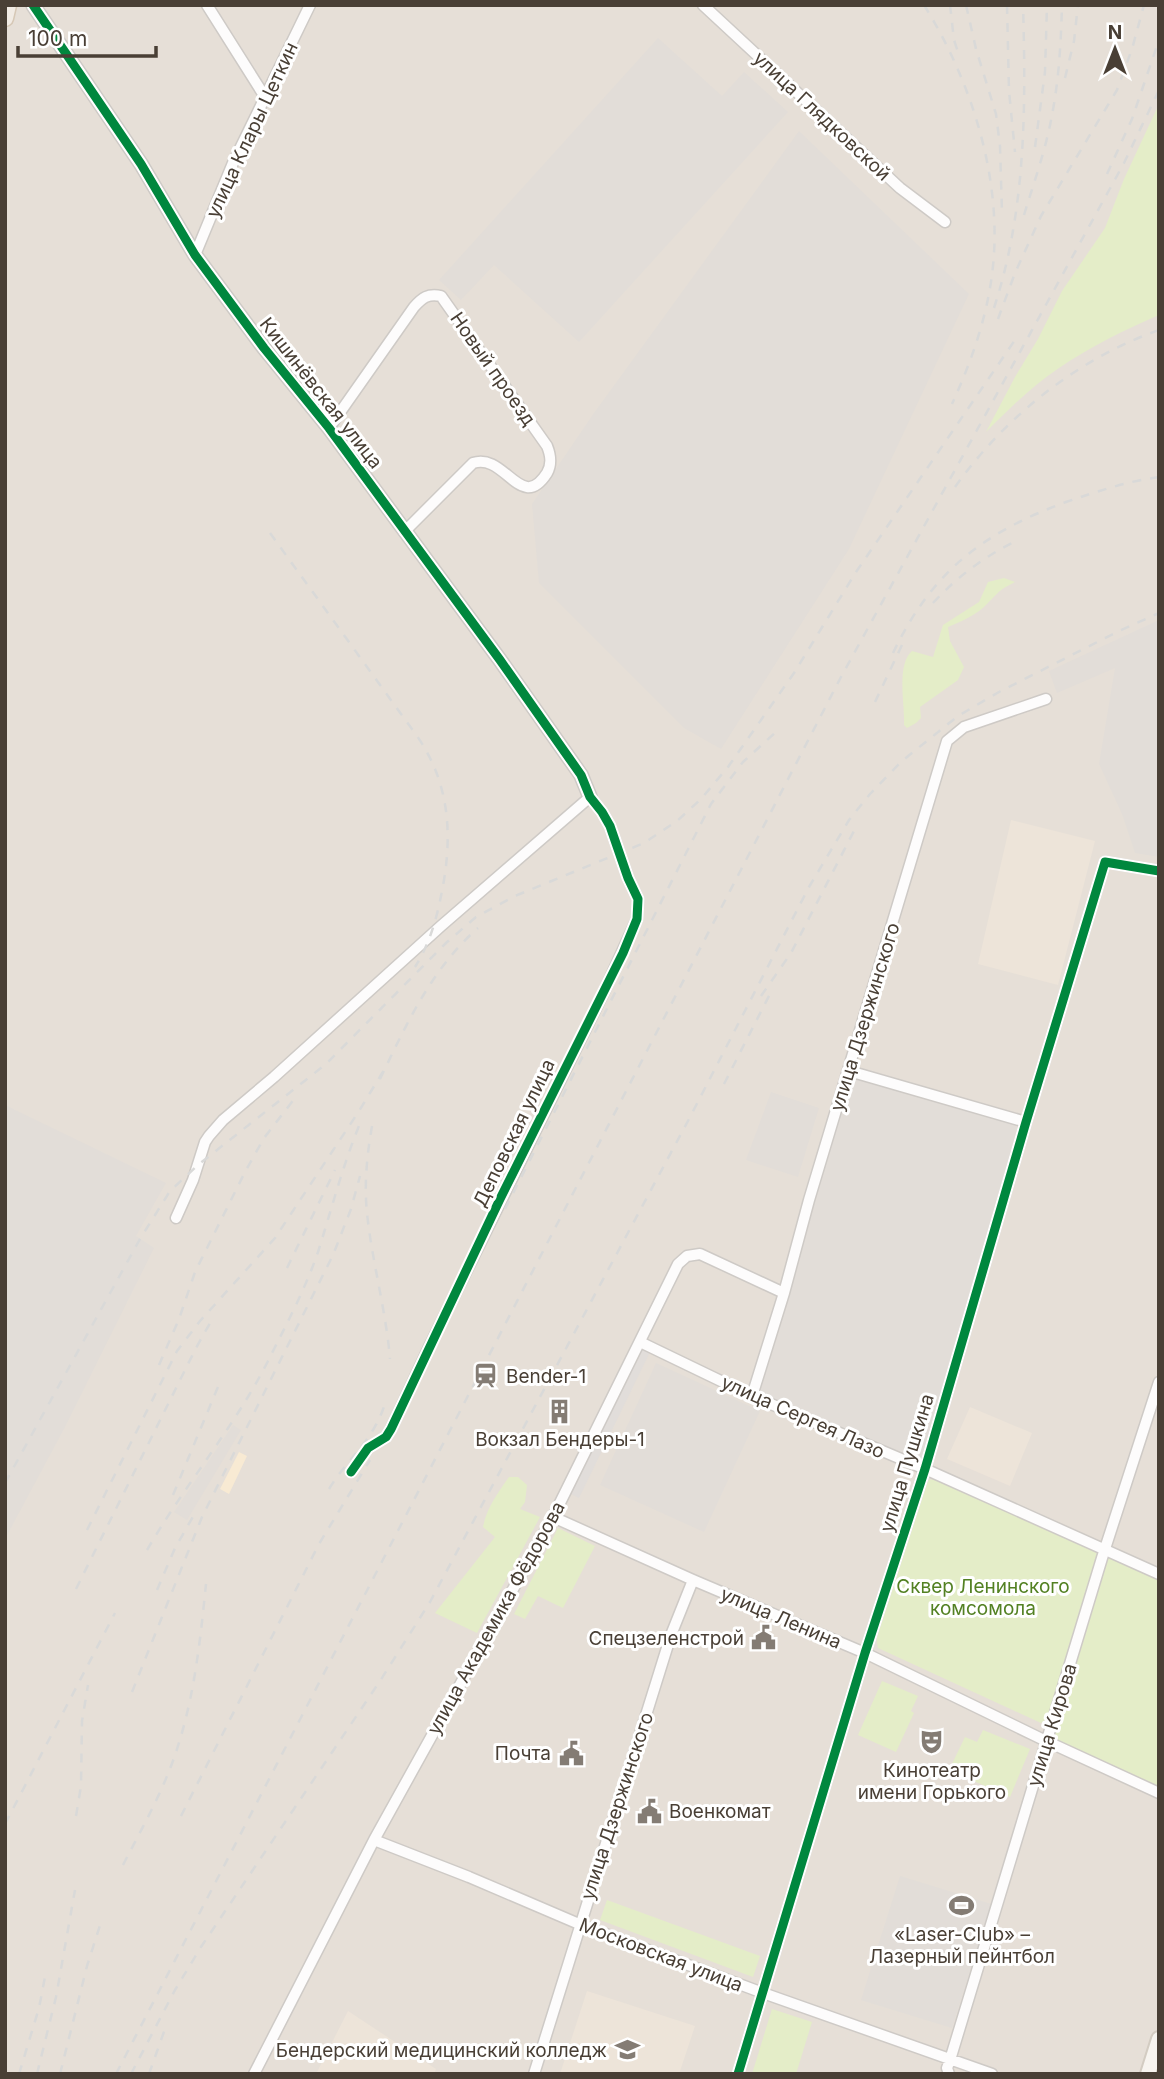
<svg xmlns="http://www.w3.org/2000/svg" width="1164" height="2079" font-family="Inter,sans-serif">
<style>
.residential{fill:#e6dfd7}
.industrial{fill:#e2ddd8}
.education{fill:#ede4d9}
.green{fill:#e4edc8}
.sand{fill:#f8ead3}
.parking{fill:#e1ddda}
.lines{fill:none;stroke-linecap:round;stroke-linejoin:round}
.minor-casing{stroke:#cecac6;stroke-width:13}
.tertiary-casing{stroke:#cecac6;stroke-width:16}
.secondary-casing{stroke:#d3ccc2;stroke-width:18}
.primary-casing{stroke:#d6c8b6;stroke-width:19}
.minor{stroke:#fdfcfc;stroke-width:10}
.tertiary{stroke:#fdfcfc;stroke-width:12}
.secondary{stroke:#f7f4ef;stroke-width:14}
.primary{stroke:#f1ebe4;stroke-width:16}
.rail{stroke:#d9d9d8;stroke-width:2.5;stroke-dasharray:9 9;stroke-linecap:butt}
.cycleway-casing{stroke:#fff;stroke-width:13}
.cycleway{stroke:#00873e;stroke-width:9}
.labels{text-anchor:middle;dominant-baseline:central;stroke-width:6;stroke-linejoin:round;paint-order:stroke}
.street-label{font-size:19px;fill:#493f35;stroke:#fff}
.poi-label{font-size:19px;fill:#493f35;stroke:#fff}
.park-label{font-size:19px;fill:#538123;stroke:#fff}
</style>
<rect width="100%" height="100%" fill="#f2eeea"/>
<!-- residential -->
<path class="residential" d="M5 5H1159V2074H5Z"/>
<!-- industrial -->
<path class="industrial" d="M658 38 722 96 744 72 788 112 579 342 494 265 461 300 439 280Z
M799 131 969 294 849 549 721 749 684 728 539 583 532 504 594 413Z
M1159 620V857L1135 853 1122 814 1099 764 1115 668 1057 693 1049 671Z
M849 1071 1026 1122 925 1469 752 1396Z
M771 1092 819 1108 798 1177 746 1160Z
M5 1105 166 1183 136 1236 154 1248 65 1427 5 1539Z
M656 1363 760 1411 704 1532 600 1485Z
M233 1425 241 1430 187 1520 174 1512Z
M900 1876 991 1904 952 2028 861 2000Z"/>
<!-- education -->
<path class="education" d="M1011 820 1095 841 1058 985 978 964Z
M970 1407 1032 1433 1010 1486 947 1459Z
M587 1991 695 2026 679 2074H560Z
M348 2011 436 2069 434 2074H316Z"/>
<!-- green -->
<path class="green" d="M1159 104V315C1124 330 1090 347 1059 368 1032 386 1009 409 986 432L1015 377 1038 339 1062 291 1105 228 1124 179Z
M1004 578 1015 582C999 590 1000 591 988 603 977 615 962 621 948 627L950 641 964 667 958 680 920 707 921 718 916 723 907 728 904 725C905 704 896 665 912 651L933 657 943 625 979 602 988 582Z
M509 1477H518L527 1485 525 1502 520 1509 540 1517 477 1633 435 1613 495 1537 483 1527C486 1509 499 1491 509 1477Z
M934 1479 943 1481 1091 1547 1098 1555 1050 1716 1041 1723 878 1648 876 1636 879 1625 925 1485 929 1480Z
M558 1528 595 1546 563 1608 538 1596 525 1619 514 1614Z
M1105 1550 1159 1574V1787L1059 1742 1051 1725Z
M882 1681 918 1696 911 1711 914 1713 896 1752 858 1735Z
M983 1730 1030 1749 1010 1797 949 1770 965 1737 977 1742Z
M607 1900 760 1956 753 1977 600 1920Z
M772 2009 812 2022 796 2074H752Z"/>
<!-- sand -->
<path class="sand" d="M239 1452 247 1456 229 1494 220 1489Z"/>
<!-- parking -->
<path class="parking" d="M638 1346 650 1352 579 1498 567 1492Z"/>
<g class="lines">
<defs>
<path id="minor" d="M207 5 265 97
M703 5 900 188 945 222
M195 255 233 163 310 5
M329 428 414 307C422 298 428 293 441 296L547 446C551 456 552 464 547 473 521 514 505 452 473 463L404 532
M849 1071 1026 1122
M176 1218 193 1180 205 1142 209 1136 223 1120 274 1077 441 926 590 797 602 812 610 826 628 878 638 899 637 919 602 996 430 1345 391 1429 386 1437 368 1448 351 1472
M640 1342 752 1396 925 1469 1159 1574
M752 1396 784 1293 809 1200 947 741 964 727 1046 699
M553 1517 693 1580 865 1653 1046 1741 1159 1793
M374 1840 469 1877 579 1924 763 1993 992 2074
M254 2074 374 1840 553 1517 678 1264 687 1256 700 1254 784 1293
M534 2074 671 1635 693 1580
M738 2074 865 1653 925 1469 1026 1122 1105 862 1159 871
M949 2074 947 2068 950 2060 1102 1558 1159 1382"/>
<path id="tertiary" d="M33 5 141 164 195 255 264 348 329 428 500 660 581 775 590 797"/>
<path id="secondary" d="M1148 2074 1159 2039"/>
<path id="primary" d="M5 18 8 5"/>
</defs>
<!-- minor casing -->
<use href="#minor" class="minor-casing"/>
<!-- tertiary casing -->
<use href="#tertiary" class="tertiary-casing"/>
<!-- secondary casing -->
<use href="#secondary" class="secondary-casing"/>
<!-- primary casing -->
<use href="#primary" class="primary-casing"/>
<!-- minor -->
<use href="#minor" class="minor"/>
<!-- tertiary -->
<use href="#tertiary" class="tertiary"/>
<!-- secondary -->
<use href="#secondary" class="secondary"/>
<!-- primary -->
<use href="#primary" class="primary"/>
<!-- rail -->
<path class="rail" d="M924 5C971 80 1002 177 993 266 988 315 972 360 952 404
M950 5 954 40 958 52
M966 5 976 49 996 114 1000 146 1002 213
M1007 5 1009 91 1015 152
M1065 78 1074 41 1078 5
M1035 147 1045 72 1047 5
M1107 174 1132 119 1159 40
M1024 215C1034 182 1046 149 1052 115 1059 79 1061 42 1062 5
M994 308C1026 210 1026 108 1023 5
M998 319 1015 273 1041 216 1117 90 1132 49 1144 5
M955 487C1005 417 1077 359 1159 330
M270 533 417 736C451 785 453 839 441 896 436 921 429 945 415 967
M933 603C958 576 985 556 1018 540
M893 653C932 572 982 533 1066 502 1099 491 1124 482 1159 477
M875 702 902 645
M761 996 791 953 855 829
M380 1079C406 1025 432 968 478 928
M724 1084 772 990
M372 1126C367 1155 364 1184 367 1213 372 1262 386 1310 390 1359
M505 1209 711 804 743 762 777 731
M287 1268 335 1170
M159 1365 179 1319 195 1272 245 1172 264 1138 295 1098
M5 1483 140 1239 170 1191 198 1165 326 1064 446 943 476 917 515 896 644 843 677 821 701 799 728 767 794 673 856 572 1015 340
M329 1489C349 1456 375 1440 386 1400
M173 1495 220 1382
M87 1530 177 1351 200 1321 275 1238 359 1111 384 1070
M147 1550C184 1486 233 1429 267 1363 285 1327 305 1290 318 1252 332 1208 343 1164 361 1121
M76 1589 196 1348 214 1316
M157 1590 175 1548 194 1515
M132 1692 202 1517 333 1255 351 1209 360 1176
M76 1816 81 1786 82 1721 88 1685
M181 1816 319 1544 370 1460
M5 1824 115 1613
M123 1865C141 1830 161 1795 174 1758 194 1701 200 1643 206 1584
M19 2074 39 2008 45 1977
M37 2074 56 1997 75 1890
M60 2074 87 1966 102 1919
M116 2074 841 677 1124 163 1159 90
M131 2074 175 1990 201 1947 380 1681 430 1602 689 1119 809 887 849 820 870 794 902 761 958 716 999 692 1119 631 1159 613
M149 2074 166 2026"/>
<defs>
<path id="cycleway" d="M33 5 141 164 195 255 264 348 329 428 500 660 581 775 590 797 602 812 610 826 628 878 638 899 637 919 623 953 500 1199 391 1429 386 1437 368 1448 351 1472
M738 2074 865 1653 925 1469 1026 1122 1105 862 1159 871"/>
</defs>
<!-- cycleway casing -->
<use href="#cycleway" class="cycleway-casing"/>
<!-- cycleway -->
<use href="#cycleway" class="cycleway"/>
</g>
<!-- icons -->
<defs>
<symbol id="station-bare" viewBox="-9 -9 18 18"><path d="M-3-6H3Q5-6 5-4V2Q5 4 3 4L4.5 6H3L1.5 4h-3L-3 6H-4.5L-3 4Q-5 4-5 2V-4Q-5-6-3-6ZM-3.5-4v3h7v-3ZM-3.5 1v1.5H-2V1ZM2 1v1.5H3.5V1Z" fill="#847c74" stroke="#fff" stroke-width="2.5" paint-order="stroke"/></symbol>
<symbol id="building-bare" viewBox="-9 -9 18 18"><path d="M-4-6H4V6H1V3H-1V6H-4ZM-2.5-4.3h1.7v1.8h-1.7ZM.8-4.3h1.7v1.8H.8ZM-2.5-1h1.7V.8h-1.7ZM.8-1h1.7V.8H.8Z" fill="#847c74" stroke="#fff" stroke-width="2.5" paint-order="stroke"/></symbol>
<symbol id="civic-bare" viewBox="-9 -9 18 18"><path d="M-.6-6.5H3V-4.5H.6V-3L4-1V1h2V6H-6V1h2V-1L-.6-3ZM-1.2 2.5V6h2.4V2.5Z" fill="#847c74" stroke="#fff" stroke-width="2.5" paint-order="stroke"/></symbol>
<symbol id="theatre-bare" viewBox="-9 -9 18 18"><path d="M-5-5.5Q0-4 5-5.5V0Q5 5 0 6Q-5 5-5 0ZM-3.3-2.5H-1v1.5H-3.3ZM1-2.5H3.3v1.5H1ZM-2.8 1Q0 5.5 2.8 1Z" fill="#847c74" stroke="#fff" stroke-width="2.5" paint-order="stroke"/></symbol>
<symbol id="stadium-bare" viewBox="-9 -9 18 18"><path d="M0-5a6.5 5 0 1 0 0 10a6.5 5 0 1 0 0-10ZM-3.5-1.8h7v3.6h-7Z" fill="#847c74" stroke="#fff" stroke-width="2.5" paint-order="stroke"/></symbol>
<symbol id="university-bare" viewBox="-9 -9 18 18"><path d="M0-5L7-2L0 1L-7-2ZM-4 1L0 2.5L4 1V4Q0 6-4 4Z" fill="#847c74" stroke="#fff" stroke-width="2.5" paint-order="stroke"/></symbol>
</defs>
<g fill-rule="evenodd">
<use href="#station-bare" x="468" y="1358" width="35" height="35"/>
<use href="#building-bare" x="542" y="1394" width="35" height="35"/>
<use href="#civic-bare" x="746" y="1620" width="35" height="35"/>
<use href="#theatre-bare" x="914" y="1724" width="35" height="35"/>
<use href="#civic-bare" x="554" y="1736" width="35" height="35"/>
<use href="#civic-bare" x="632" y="1794" width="35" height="35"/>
<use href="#stadium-bare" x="944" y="1888" width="35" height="35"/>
<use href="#university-bare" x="610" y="2032" width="35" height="35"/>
</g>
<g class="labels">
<!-- street labels -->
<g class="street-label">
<text transform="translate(822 116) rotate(43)">улица Глядковской</text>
<text transform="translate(252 130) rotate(-65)">улица Клары Цеткин</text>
<text transform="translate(493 369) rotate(55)">Новый проезд</text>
<text transform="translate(321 393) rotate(52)">Кишинёвская улица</text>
<text transform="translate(865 1017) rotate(-73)">улица Дзержинского</text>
<text transform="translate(514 1133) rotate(-64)">Деповская улица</text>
<text transform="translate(803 1417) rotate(24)">улица Сергея Лазо</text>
<text transform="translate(907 1463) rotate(-73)">улица Пушкина</text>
<text transform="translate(496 1618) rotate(-61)">улица Академика Фёдорова</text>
<text transform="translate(781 1618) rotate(23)">улица Ленина</text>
<text transform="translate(1052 1725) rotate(-73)">улица Кирова</text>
<text transform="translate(617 1806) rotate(-72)">улица Дзержинского</text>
<text transform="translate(661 1955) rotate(21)">Московская улица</text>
</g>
<!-- poi labels -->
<g class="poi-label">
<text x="506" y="1376" text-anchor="start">Bender-1</text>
<text x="560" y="1439">Вокзал Бендеры-1</text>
<text x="744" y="1638" text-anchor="end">Спецзеленстрой</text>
<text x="551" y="1753" text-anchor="end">Почта</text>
<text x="932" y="1770">Кинотеатр<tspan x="932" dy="22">имени Горького</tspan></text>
<text x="669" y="1811" text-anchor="start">Военкомат</text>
<text x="962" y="1934">«Laser-Club» –<tspan x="962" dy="22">Лазерный пейнтбол</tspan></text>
<text x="607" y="2050" text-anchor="end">Бендерский медицинский колледж</text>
</g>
<!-- park labels -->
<g class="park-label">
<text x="983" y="1586">Сквер Ленинского<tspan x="983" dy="22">комсомола</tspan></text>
</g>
</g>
<!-- border -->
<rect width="1164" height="2079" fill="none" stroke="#493f35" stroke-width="14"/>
<!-- north arrow -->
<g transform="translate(1115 49)" stroke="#ffffff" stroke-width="5" paint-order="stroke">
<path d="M0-5L12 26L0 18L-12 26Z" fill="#493f35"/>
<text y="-10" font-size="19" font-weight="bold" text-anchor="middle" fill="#493f35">N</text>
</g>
<!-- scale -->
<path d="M18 46v10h138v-10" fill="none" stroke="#493f35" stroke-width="3.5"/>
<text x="28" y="46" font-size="21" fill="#493f35" stroke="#ffffff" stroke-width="5" paint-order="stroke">100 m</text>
</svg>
